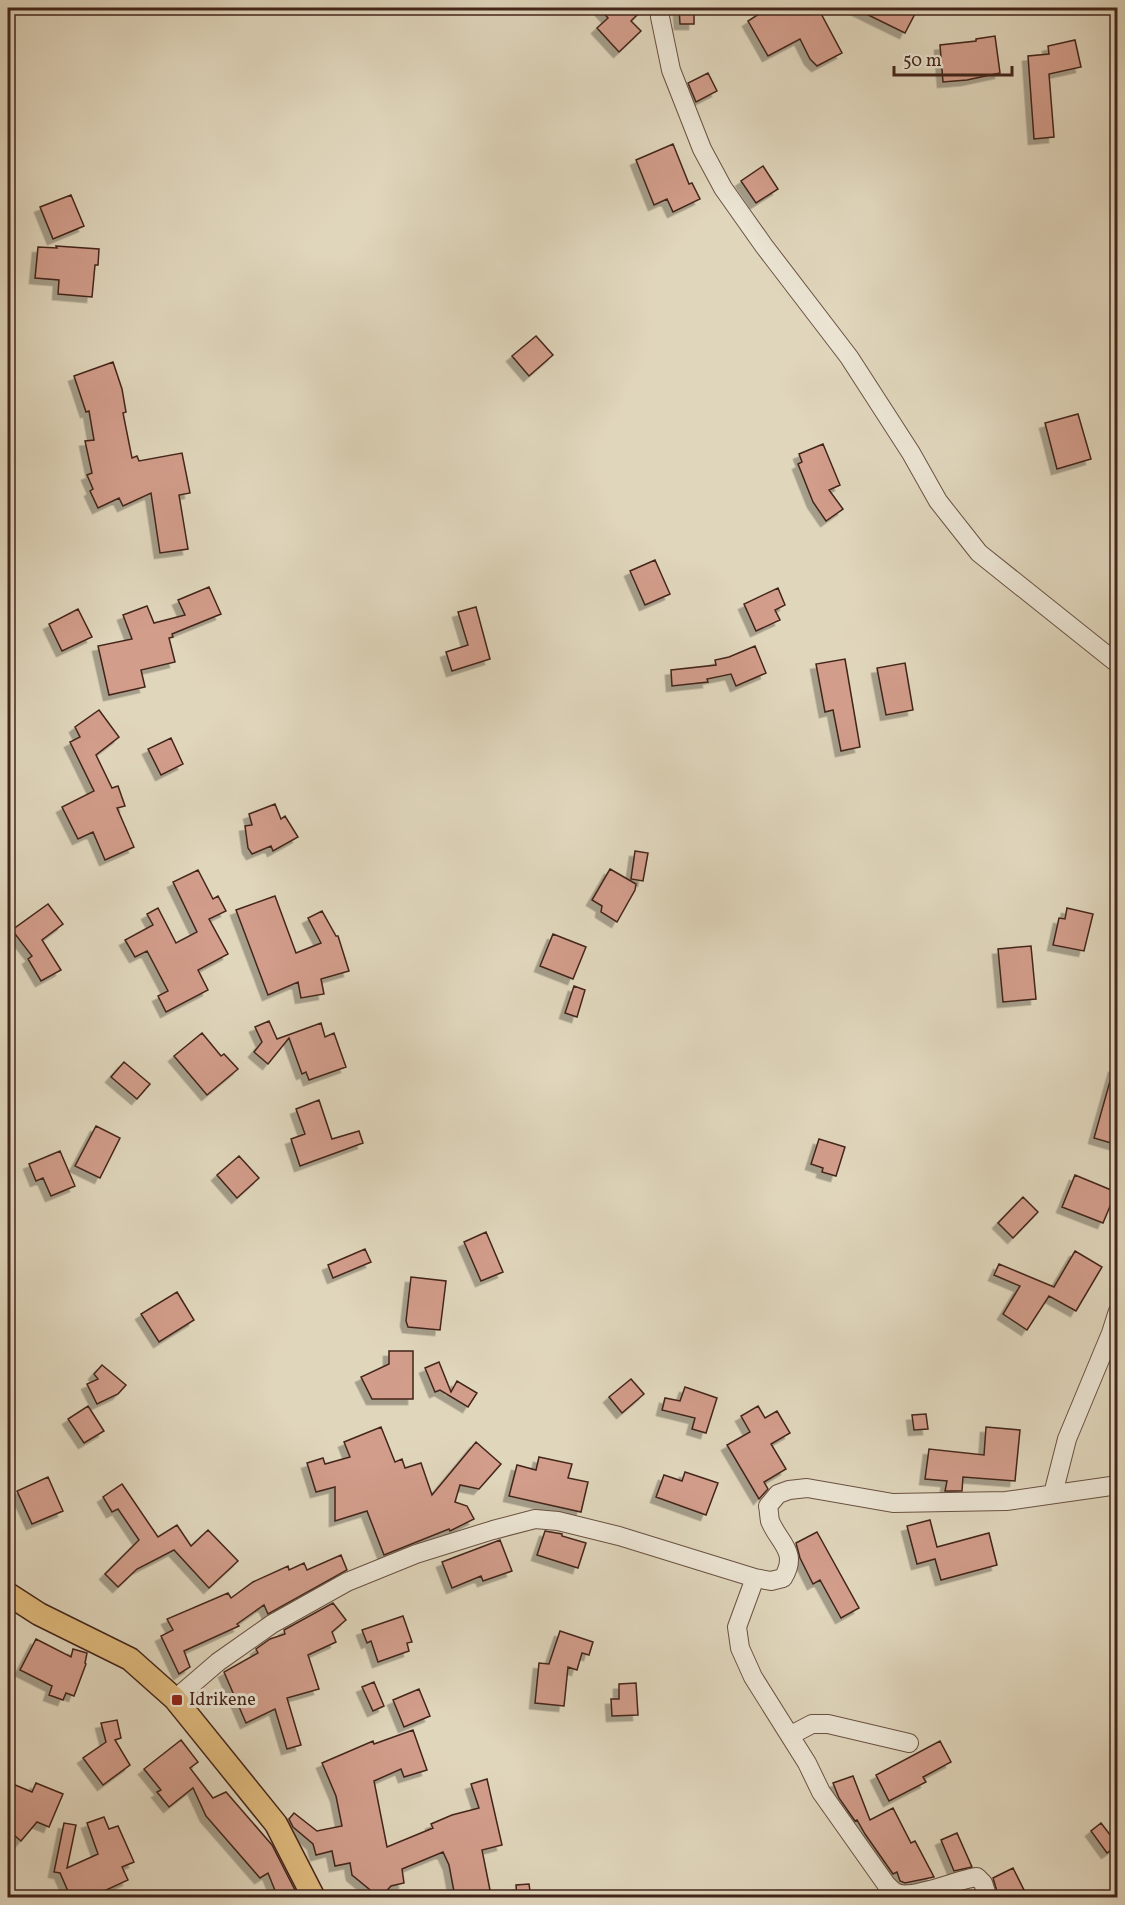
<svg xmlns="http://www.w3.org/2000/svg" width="1125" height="1905" font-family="Vollkorn,serif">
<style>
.building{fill:#d29d8b;stroke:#43251a;stroke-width:1.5;filter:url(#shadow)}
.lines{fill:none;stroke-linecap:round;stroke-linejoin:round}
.minor-casing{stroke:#6a5142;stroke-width:20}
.major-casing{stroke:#43251a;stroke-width:25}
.minor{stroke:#ebe4d3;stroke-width:18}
.major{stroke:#e0bb7e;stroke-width:22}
.poi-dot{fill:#8f2418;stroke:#ebe4d3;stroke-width:2}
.labels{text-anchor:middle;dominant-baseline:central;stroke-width:6;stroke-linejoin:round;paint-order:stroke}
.poi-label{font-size:18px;fill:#43251a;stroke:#ebe4d3;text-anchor:start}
</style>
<defs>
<filter id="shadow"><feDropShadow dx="-5.5" dy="5.5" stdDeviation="0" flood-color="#0004"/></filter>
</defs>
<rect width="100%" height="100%" fill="#e0d6bc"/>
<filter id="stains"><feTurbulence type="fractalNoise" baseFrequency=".00333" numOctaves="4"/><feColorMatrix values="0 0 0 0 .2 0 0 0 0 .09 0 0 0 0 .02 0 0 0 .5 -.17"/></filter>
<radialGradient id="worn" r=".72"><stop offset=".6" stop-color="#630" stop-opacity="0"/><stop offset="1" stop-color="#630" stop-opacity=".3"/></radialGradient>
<!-- building -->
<path class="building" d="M599 8H644L631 21 641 31 619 52 597 28 608 18Z
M679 8H694V24H680Z
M768 8H818L842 53 817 66 810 59 800 39 768 56 748 21Z
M854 8H918L905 33Z
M995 36 1000 73 967 80 943 82 940 45 976 41V39Z
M1075 40 1081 67 1049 74 1054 137 1034 139 1028 56 1049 54 1048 46Z
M708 73 717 91 696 102 688 83Z
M673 144 689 184 692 183 700 199 673 212 667 199 654 205 636 160Z
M763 166 778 189 756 203 741 181Z
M71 195 84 226 53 239 40 207Z
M56 246 99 249 98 265H95L92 297 58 294 59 280 35 278 38 247 57 248Z
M536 336 553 355 529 376 512 356Z
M113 362 122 389 126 412 123 413 132 458 137 456 139 461 182 453 190 493 179 495 188 549 160 553 151 493 123 506 119 498 98 508 90 491 93 489 87 475 92 473 85 441 94 440 89 411 86 412 74 376Z
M1078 414 1091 459 1057 469 1045 423Z
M823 444 840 485 829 490 843 509 826 521 813 502 798 464 802 462 799 454Z
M655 560 670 594 645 605 630 571Z
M209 587 221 614 172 634 173 637 169 638 175 662 141 670 145 687 109 695 98 646 132 639 123 615 147 606 154 623 185 615 178 600Z
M778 588 785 605 775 610 780 620 756 631 744 604Z
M476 607 490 659 452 671 446 652 468 645 458 612Z
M78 609 92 637 62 651 49 624Z
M755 646 766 673 736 686 731 674 707 679 708 682 672 686 671 670 716 665 715 660 729 657Z
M845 659 860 747 841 751 833 710 825 712 816 664Z
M905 663 913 710 886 715 877 668Z
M99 710 119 737 96 755 112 788 118 786 125 806 117 808 134 847 105 860 93 832 78 839 62 807 94 791 70 742 80 737 75 727Z
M171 738 183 764 161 775 148 749Z
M275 804 281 819 285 816 298 837 273 851 271 846 252 854 248 848 245 826 252 825 249 814Z
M635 851 648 853 643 881 631 879Z
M610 869 636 884 635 890 617 922 601 912 602 906 592 900Z
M198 870 213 899 218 896 226 911 209 919 228 954 198 970 208 990 166 1012 158 996 168 991 147 951 135 957 125 940 153 925 147 914 158 908 176 943 197 932 173 882Z
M275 896 296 953 321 943 308 918 322 911 336 936H338L349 971 321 979 324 994 301 998 298 982 268 995 236 910Z
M48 904 63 924 42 940 61 970 41 981 28 959 32 956 12 930Z
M1067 908 1093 914 1084 951 1053 945 1059 918 1065 919Z
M553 934 586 947 573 979 540 966Z
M1031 946 1036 999 1003 1002 998 949Z
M574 986 585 990 577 1017 565 1013Z
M269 1021 277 1039 321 1023 325 1037 334 1033 346 1067 309 1080 306 1072 302 1074 289 1038 268 1064 254 1052 262 1042 255 1027Z
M202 1033 221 1056 224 1054 238 1069 207 1095 174 1056Z
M124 1062 150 1084 137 1099 111 1077Z
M1114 1067H1118V1145L1094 1138Z
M319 1100 332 1139 359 1131 363 1143 300 1166 291 1139 305 1134 296 1109Z
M96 1126 120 1138 100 1178 75 1166Z
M819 1139 845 1147 836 1176 822 1172 823 1168 811 1164Z
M60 1151 75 1186 51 1196 43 1178 36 1181 29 1164Z
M239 1156 259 1178 237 1198 217 1175Z
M1075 1175 1116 1192 1103 1223 1062 1207Z
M1023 1197 1038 1212 1013 1238 998 1223Z
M486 1232 503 1272 481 1281 464 1242Z
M365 1249 371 1262 333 1278 328 1265Z
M1075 1251 1102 1267 1076 1311 1049 1296 1027 1330 1003 1314 1020 1286 994 1275 999 1264 1054 1287Z
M411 1277 446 1281 440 1330 408 1327 406 1321Z
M177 1292 194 1320 159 1342 141 1314Z
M389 1351H413V1399H372L361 1377 389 1364Z
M439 1362 451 1392 457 1381 477 1393 468 1407 440 1390 435 1392 425 1368Z
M102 1365 126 1385 118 1394 97 1404 87 1384 98 1379 94 1374Z
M631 1379 644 1394 622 1413 609 1397Z
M685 1387 717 1398 706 1433 692 1429 695 1418 662 1410 665 1398 680 1401Z
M88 1406 104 1431 84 1443 68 1419Z
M758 1406 765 1418 777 1411 790 1433 771 1444 786 1469 764 1482 768 1489 759 1499 727 1445 750 1432 741 1416Z
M926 1414 928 1429 914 1430 912 1415Z
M381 1427 395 1462 402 1459 405 1468 421 1463 432 1495 476 1442 501 1464 479 1489 460 1485 455 1502 467 1506 474 1519 450 1531 449 1529 384 1555 367 1511 335 1521V1487L316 1492 307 1463 323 1458 325 1464 350 1457 344 1442Z
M986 1427 1020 1430 1015 1481 963 1477 962 1491H945L947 1481 925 1479 929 1449 984 1455Z
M539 1457 572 1464 568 1478 588 1482 581 1512 509 1496 517 1465 536 1470Z
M685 1472 718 1483 706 1515 656 1497 664 1475 682 1481Z
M48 1477 63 1511 32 1524 17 1491Z
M122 1484 158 1537 177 1525 191 1546 208 1530 238 1561 209 1588 174 1550 137 1569 118 1587 105 1574 139 1540 118 1509 112 1512 103 1497Z
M930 1520 937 1547 989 1533 997 1565 941 1580 935 1559 917 1564 907 1526Z
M545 1531 562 1534V1536L586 1543 578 1568 537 1555Z
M817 1532 859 1608 841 1618 820 1580 813 1584 800 1558 796 1543Z
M500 1540 512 1571 483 1581 481 1576 452 1588 442 1562Z
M341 1555 347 1570 268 1614 264 1605 237 1624 239 1626 184 1651 190 1667 179 1674 161 1636 173 1630 167 1619 228 1593 231 1598 253 1582 288 1566 289 1570 304 1563 307 1570Z
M333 1603 346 1620 332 1632 336 1642 308 1655 319 1689 287 1698 301 1745 287 1749 275 1709 246 1723 224 1672 258 1653 256 1649 270 1639 285 1634 284 1630Z
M403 1616 412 1642 407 1643 409 1651 378 1662 371 1641 367 1643 362 1630Z
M560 1631 593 1642 589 1655 582 1653 577 1670 568 1667 564 1706 535 1703 539 1663 549 1664Z
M36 1639 71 1657 73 1649 87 1653 85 1663 86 1664 74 1696 66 1693 63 1700 49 1695 52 1686 20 1670Z
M374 1682 384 1706 373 1711 362 1687Z
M636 1683 638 1715 612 1716 611 1699H619V1684Z
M419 1689 430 1716 404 1727 393 1700Z
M117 1720 121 1738 115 1740 130 1765 103 1785 83 1758 106 1742 101 1723Z
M413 1730 427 1770 404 1777 401 1769 374 1781 387 1847 433 1828 431 1824 452 1815 479 1808 471 1784 487 1779 502 1845 482 1850 490 1890 455 1897 449 1865 443 1852 402 1869 404 1883 391 1886 380 1898 352 1875 350 1863 335 1866 332 1851 316 1855 313 1844 293 1827 289 1819 294 1813 317 1831 342 1826 336 1796 322 1763 373 1741 374 1744Z
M181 1740 198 1762 190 1768 213 1798 226 1792 272 1845 299 1898H278L268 1873 260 1878 206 1816 193 1788 169 1807 157 1792 161 1790 144 1769Z
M940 1741 951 1762 923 1777 926 1782 889 1801 876 1775Z
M853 1776 870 1820 893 1808 911 1843 915 1841 934 1877 905 1883 900 1881 897 1872 893 1874 865 1834 857 1820 855 1821 839 1798 833 1783Z
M8 1782 32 1792 36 1783 63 1794 49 1827 37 1822 21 1841 8 1830Z
M104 1817 109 1829 118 1826 134 1862 122 1867 128 1880 89 1898H71L60 1873 54 1872 64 1823 76 1825 67 1868 98 1854 87 1823Z
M1101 1823 1118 1845 1107 1853 1091 1831Z
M957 1833 972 1867 954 1871 941 1840Z
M1013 1868 1026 1894 1018 1898H999L993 1878Z
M529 1884 531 1898H517L516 1885Z"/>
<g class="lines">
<defs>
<path id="minor" d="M660 8V17L671 70 702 149 723 188 764 246 849 357 911 453 938 501 979 553 1118 664
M1053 1494 1067 1439 1111 1333 1118 1311
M755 1578 737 1627 740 1648 753 1677 807 1763 821 1792 886 1884C889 1887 894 1892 897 1893 913 1900 958 1879 977 1877L983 1883 988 1898
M175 1699 218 1662 272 1624 347 1582 416 1554 493 1530 535 1519 558 1521 619 1536 755 1578 771 1581 783 1578C799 1552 779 1543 770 1521 769 1516 769 1510 768 1506L778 1494 789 1490 807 1488 893 1503 1006 1501 1118 1485
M791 1735 812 1724H828L909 1743"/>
<path id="major" d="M8 1594 39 1614 130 1659 175 1699 276 1824 314 1898"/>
</defs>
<!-- minor casing -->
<use href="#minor" class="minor-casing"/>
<!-- major casing -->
<use href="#major" class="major-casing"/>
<!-- minor -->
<use href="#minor" class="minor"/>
<!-- major -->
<use href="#major" class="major"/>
</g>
<!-- markers -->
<rect class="poi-dot" x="171" y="1694" width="12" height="12" rx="3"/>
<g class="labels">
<!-- poi labels -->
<g class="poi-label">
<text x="189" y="1700">Idrikene</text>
</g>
</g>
<!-- margin -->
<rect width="1125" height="1905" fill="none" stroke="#e0d6bc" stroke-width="30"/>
<rect x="9" y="9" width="1107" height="1887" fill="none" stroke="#43251a" stroke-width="3"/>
<rect x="15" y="15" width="1095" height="1875" fill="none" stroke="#43251a" stroke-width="1.5"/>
<!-- scale -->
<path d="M894 66v9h118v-9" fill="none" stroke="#43251a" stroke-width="3"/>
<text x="903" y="66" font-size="18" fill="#43251a" stroke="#ebe4d3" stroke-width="4.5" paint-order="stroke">50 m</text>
<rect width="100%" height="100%" filter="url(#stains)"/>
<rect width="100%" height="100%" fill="url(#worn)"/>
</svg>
